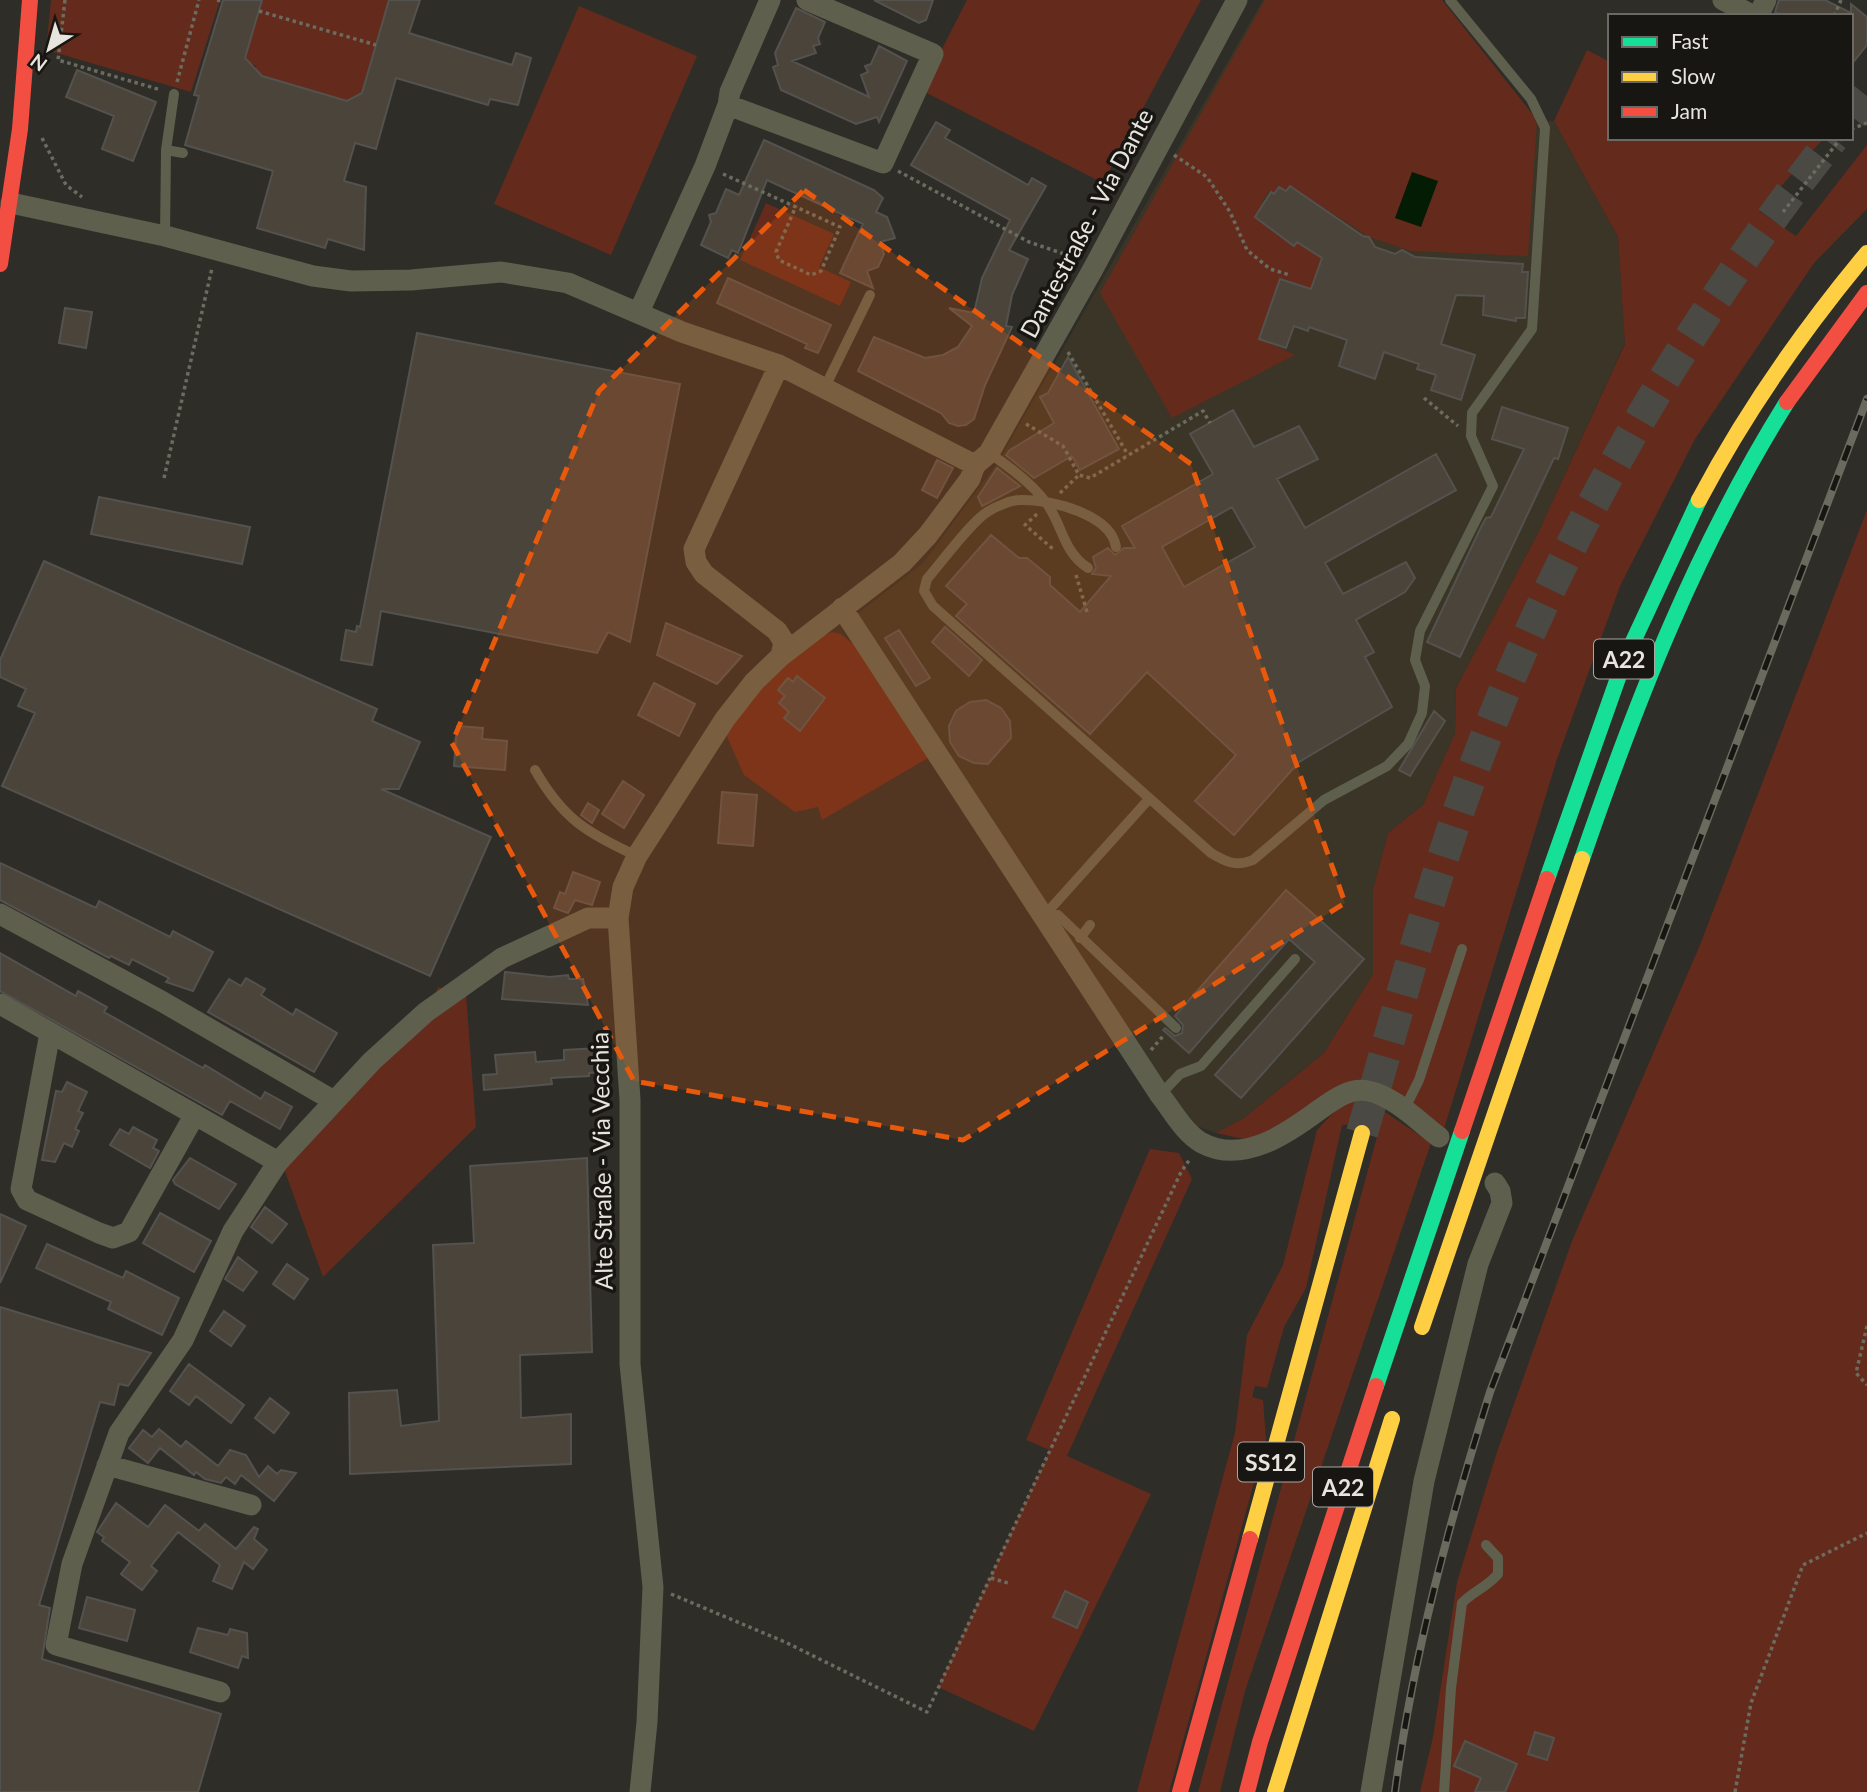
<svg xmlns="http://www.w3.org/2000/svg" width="1867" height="1792" font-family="Lato,sans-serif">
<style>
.built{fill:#3a3526}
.green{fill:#642b1c}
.water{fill:#041b04}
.building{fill:#4b443b;stroke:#54524e;stroke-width:2;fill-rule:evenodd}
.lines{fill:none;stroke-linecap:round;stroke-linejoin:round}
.primary-tunnel{stroke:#4a4943;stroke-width:32;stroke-dasharray:32 16;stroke-linecap:butt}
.path{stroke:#6b6c5f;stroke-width:3.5;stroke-dasharray:3.5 3.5;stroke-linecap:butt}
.lane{stroke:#5e5f4d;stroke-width:10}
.street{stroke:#5e5f4d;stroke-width:21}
.fast{stroke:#16e098;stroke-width:16}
.slow{stroke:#ffcf43;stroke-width:16}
.jam{stroke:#f24e42;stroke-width:16}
.rail-casing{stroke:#6a6a5e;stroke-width:8}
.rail{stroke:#181612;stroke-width:5;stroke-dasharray:16;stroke-linecap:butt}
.marked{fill:#e8590c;fill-opacity:0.2;stroke:#e8590c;stroke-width:5;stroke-dasharray:14 9;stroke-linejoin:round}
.labels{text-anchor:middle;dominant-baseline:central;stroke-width:7;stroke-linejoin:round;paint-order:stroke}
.shield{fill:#181612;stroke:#aaa7a2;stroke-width:2}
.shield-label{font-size:23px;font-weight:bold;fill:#e8e5df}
.street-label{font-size:24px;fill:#e8e5df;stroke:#181612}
</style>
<rect width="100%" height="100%" fill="#2e2d28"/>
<!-- built -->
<path class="built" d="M1263 0H1442L1536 120 1554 121 1618 237 1625 343 1538 533 1456 688 1455 733 1423 805 1388 833 1373 890V974L1324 1053 1244 1118 1216 1133 1197 1126 1173 1100 856 615 923 563 996 465Z"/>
<!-- green -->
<path class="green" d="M51 0H220L191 92 46 50Z
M262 0H389L362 96H354L349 102 258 75 255 65 244 63Z
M967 0H1201L1103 183 921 90Z
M1265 0H1442L1537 120 1528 256 1411 251 1369 237 1290 186 1286 191 1279 187 1274 194 1269 191 1262 202 1273 232 1294 246 1297 242 1305 247 1311 238 1325 248 1311 289 1280 279 1260 339 1295 355 1172 418 1100 293Z
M579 6 697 56 611 255 494 204Z
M1587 50 1610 62V138H1824L1759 211 1796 236 1867 145V209L1814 263 1695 439 1620 586 1557 759 1444 1129 1378 1086 1249 1140 1216 1133 1244 1118 1324 1053 1373 974V890L1388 833 1423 805 1455 733 1456 688 1538 533 1625 344 1618 237 1554 121Z
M766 203 834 234 819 267 851 282 840 306 740 260Z
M1867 510V1792H1420L1433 1737 1457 1582 1497 1452 1572 1241 1700 945Z
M832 632 841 634 854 645 928 758 822 820 818 807 795 812 744 775 725 732C754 693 785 649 832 632Z
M438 987 466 994 476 1127 323 1277 283 1166 434 996Z
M1354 1101 1370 1102 1431 1143 1245 1691 1220 1792H1198L1377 1137 1363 1123 1342 1125 1306 1288 1284 1327 1267 1388 1255 1386 1252 1397 1263 1400 1266 1439 1169 1792H1137L1235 1433 1247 1335 1283 1265 1317 1130 1336 1110Z
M1150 1149 1179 1153 1192 1179 1067 1456 1151 1494 1034 1731 938 1687 1050 1450 1026 1440Z"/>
<!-- water -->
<path class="water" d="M1412 172 1438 181 1421 227 1395 218Z"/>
<!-- building -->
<path class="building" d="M223 0H262L245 58 262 76 347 101 362 93 389 0H420L409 33 512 65 516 53 531 58 518 105 490 99 488 105 396 78 376 149 355 143 344 181 366 187 364 250 328 239 325 248 257 228 273 171 185 145 199 96 194 95Z
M874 0H933L926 20 919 23Z
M1779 0H1825L1851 13V4L1867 17V45L1851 65V16H1782L1775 12Z
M796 8 825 22 818 38 820 44 813 46 816 53 792 61 869 97 861 75 868 72 865 66 871 64 879 46 907 61 879 122 877 117 856 124 781 90 773 67 778 65 775 53Z
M77 70 156 102 133 161 102 149 114 116 66 97Z
M936 122 950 130 945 138 1028 185 1032 178 1046 186 1009 250 1028 259 1012 295 1006 326 1012 327 985 385 974 419 966 425 958 426 949 423 941 413 858 371 874 337 925 358 943 355 958 347 972 326 949 308 974 313 982 278 1010 220 911 165Z
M764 140 874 190 883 198 876 212 887 217 895 238 880 242 884 254 878 267 867 271 873 288 840 273 863 224 767 180 738 253 732 250 728 258 701 245 711 222 709 215 716 213 726 189 739 195Z
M1290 186 1363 236 1369 237 1375 247 1395 254 1402 250 1415 257 1523 264 1522 272H1528L1525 318H1516V321L1483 315 1484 296 1456 295 1441 344 1475 355 1461 400 1431 390 1436 375 1417 369 1419 364 1384 352 1375 379 1339 366 1347 340 1309 327 1308 331 1294 326 1286 348 1259 339 1280 279 1311 289 1322 258 1297 242 1294 246 1255 217 1271 192 1274 194 1279 187 1286 191Z
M728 278 831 325 818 353 805 348 807 344 717 303Z
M65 308 92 312 86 348 59 343Z
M417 333 680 384 630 642 608 632 597 653 381 611 372 665 341 660 346 630 356 632 357 626 360 627Z
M1068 357 1119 449 1080 470 1072 456 1034 478 1006 455 1010 450 1054 423 1040 397 1048 393Z
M1502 407 1568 428 1558 459 1554 458 1460 657 1427 642 1481 527 1486 518 1491 517 1524 449 1492 439Z
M1233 410 1254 447 1299 426 1318 459 1277 479 1305 528 1436 454 1456 490 1325 563 1343 594 1406 562 1415 578 1405 592 1356 620 1374 652 1365 657 1392 707 1299 762 1234 835 1195 801 1236 755 1147 672 1090 734 956 616 967 604 946 586 991 535 1019 558H1027L1050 577V585L1080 612 1111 576 1092 574 1096 568 1093 557 1108 548 1115 555 1124 548H1135L1122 526 1213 474 1190 434ZM1232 507 1255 547 1184 587 1162 547Z
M937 460 953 468 937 498 922 490Z
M997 468 1020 486 982 506 978 497Z
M99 497 250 527 242 564 91 534Z
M44 561 377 709 372 721 420 742 399 789H381L491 837 430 976 2 786 35 713 18 706 26 689 0 677V660Z
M666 623 742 656 717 684 657 655Z
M945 627 982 660 969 676 932 642Z
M899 630 930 678 916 686 885 638Z
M797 676 825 698 800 731 784 718 789 712 779 703 785 696 778 690 788 678 793 682Z
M654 683 695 704 679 736 638 715Z
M986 700 1001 708 1010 721 1011 738 988 764 974 763 959 756 950 742 949 726 956 711 970 702Z
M1434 711 1445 721 1410 776 1399 770Z
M457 726 483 728 482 739 507 741 505 770 454 766Z
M623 781 644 795 624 828 602 814Z
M722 792 757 795 753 846 718 843Z
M588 803 599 810 592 823 581 815Z
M0 863 96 908 99 901 170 937 173 931 213 952 193 991 166 982 169 978 132 959 129 965 111 956 109 958 0 900Z
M573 872 600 882 592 905 575 900 568 913 554 908 560 892 565 894Z
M1286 890 1364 959 1241 1098 1215 1075 1315 962 1289 939 1189 1053 1163 1030 1165 1028 1175 1036 1182 1033 1183 1025 1175 1016Z
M0 953 76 996 78 991 107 1007 104 1012 203 1068 205 1065 261 1099 265 1092 292 1107 280 1129 230 1101 222 1115 0 991Z
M505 972 550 977 568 975 569 979H583L588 1005 502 999Z
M246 978 265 989 261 995 293 1015 296 1009 337 1033 314 1072 208 1012 229 979 241 986Z
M597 1048 598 1072 589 1073V1076L551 1078 552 1084 484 1090 483 1075 497 1074 495 1055 535 1052 536 1062 564 1060V1050Z
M67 1082 87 1092 78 1111 83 1113 75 1129 79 1131 72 1147 64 1143 55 1162 42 1160 56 1091 62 1092Z
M133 1127 157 1140 153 1148 159 1151 150 1168 110 1145 120 1129 129 1134Z
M190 1158 236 1184 219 1209 175 1184 173 1180Z
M587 1158 592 1352 520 1355 521 1418 571 1414V1464L350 1474 349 1393 397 1390 401 1426 439 1421 433 1245 474 1243 470 1166Z
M265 1207 287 1224 272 1243 251 1227Z
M160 1213 211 1241 194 1272 143 1243Z
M0 1214 26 1226 0 1283Z
M47 1244 123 1278 126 1271 179 1298 162 1335 108 1309 111 1302 36 1268Z
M238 1257 257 1272 243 1291 225 1279Z
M287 1264 308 1279 294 1299 273 1284Z
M0 1307 151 1353 128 1386 119 1384 114 1405 100 1402 39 1605 50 1608 42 1659 221 1714 198 1792H0Z
M224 1311 245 1326 231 1346 210 1331Z
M189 1364 244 1405 231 1423 196 1396 189 1405 170 1391Z
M270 1398 289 1413 274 1433 255 1418Z
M159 1429 181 1447 186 1441 218 1466 230 1450 246 1455 259 1477 268 1466 277 1474 281 1470 296 1473 274 1501 241 1475 235 1484 226 1477 221 1483 205 1479 196 1472 194 1475 160 1448 148 1463 129 1448 143 1430 152 1437Z
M116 1503 148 1527 165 1505 199 1531 205 1524 236 1549 254 1527 258 1529 254 1539 267 1550 253 1569 244 1562 232 1589 213 1581 220 1565 178 1532 151 1566 157 1571 142 1590 121 1574 130 1562 102 1541 104 1537 97 1532Z
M1065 1591 1088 1602 1077 1628 1053 1617Z
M87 1597 135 1610 127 1641 79 1628Z
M198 1628 228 1635 230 1629 247 1633 248 1658 242 1656 238 1668 190 1652Z
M1535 1732 1554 1738 1547 1760 1528 1754Z
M1465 1741 1517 1764 1505 1792H1475L1481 1778 1454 1766Z"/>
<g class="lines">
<!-- primary-tunnel -->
<path class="primary-tunnel" d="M1851 116 1867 96
M1362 1133C1394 1025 1423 914 1460 807 1544 566 1674 338 1833 138"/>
<!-- path -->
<path class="path" d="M65 0 58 60 161 90
M217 0 222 1
M259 11 376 45
M1834 16 1841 0
M177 82 199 0
M1851 129 1867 123
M42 138 66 185 82 197
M1174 155 1207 177 1230 212 1247 250 1270 269 1290 275
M898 171 1029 242 1076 258
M723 174 840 227 821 271 811 275 779 260 776 252 796 206
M1783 212 1841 138
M1068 352 1128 455
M1424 398 1458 426
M1026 424 1063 446 1079 475 1090 478 1203 411 1210 423
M164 478 212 268
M1060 493 1079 475
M1037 514 1025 525 1053 549
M1076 575 1087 612
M1151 1050 1164 1035
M1867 1326 1856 1373 1867 1385
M991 1578 1008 1583
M671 1594 785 1642 927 1712 1181 1172 1190 1159
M1735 1792 1751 1703 1803 1565 1867 1533"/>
<!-- lane -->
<path class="lane" d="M166 150 183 153
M165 236 166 150 174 94
M825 387 870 295
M989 453C1010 467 1033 484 1047 504 1063 526 1063 552 1088 568
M1116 547C1111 514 1050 499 1020 500 1012 500 997 506 989 511 973 519 941 563 927 579L924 591 933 606 1211 853C1226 862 1236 867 1253 860L1324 800 1387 766 1408 744 1422 713 1425 686 1415 660 1420 631 1493 486 1471 436 1472 413 1532 329 1545 128 1531 99 1450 0
M535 770C563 819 587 833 637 856
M1043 917 1058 915 1176 1028
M1043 917 1149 799
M1080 938 1090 925
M1160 1095 1180 1074 1201 1066 1295 959
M1404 1110 1419 1080 1462 949
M1444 1792 1451 1688 1462 1603C1474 1591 1487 1587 1498 1574V1558L1486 1545"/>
<!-- street -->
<path class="street" d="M1723 0 1754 16
M1758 16 1766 0
M728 105 883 163 933 54 807 0
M11 203 165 236 313 276 351 281 411 280 501 272 568 283 682 332 779 365 975 465
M639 312 705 166 728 105 730 92 770 0
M779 365 694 549 696 562 704 574 777 631 784 642 781 656
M975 465 989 453 1093 269 1237 0
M842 608 1160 1095C1172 1110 1184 1133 1202 1143 1243 1165 1288 1133 1319 1110 1333 1100 1350 1087 1368 1091 1394 1096 1419 1122 1439 1137
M0 914 163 1002 334 1101
M0 1004 278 1162
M50 1033 21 1189 27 1200 99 1233 113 1238 129 1232 194 1116
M107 1465 251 1505
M220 1692 56 1645 72 1564 119 1433 183 1340 233 1231 278 1162 372 1061 426 1012 460 988 502 958 588 918H618
M640 1792 647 1722 653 1587 630 1364V1100L618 918 623 887 637 856 725 719 754 682 781 656 902 563 928 535 970 479 975 465
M1371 1792 1424 1481 1478 1264 1502 1203 1500 1191 1495 1183"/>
<!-- fast -->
<path class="fast" d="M1582 859C1637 699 1697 546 1787 402
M1547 879 1624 661 1699 500
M1376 1386 1462 1131"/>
<!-- slow -->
<path class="slow" d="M1699 500C1746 411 1803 330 1867 253
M1422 1327 1582 859
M1250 1539 1362 1133
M1275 1792 1392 1419"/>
<!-- jam -->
<path class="jam" d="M0 264 20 129 30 0
M1787 402 1867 293
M1462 1131 1547 879
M1180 1792 1250 1539
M1247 1792 1260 1742 1376 1386"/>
<defs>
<path id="rail" d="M1395 1792C1413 1655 1449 1523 1490 1392L1867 399"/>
</defs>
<!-- rail casing -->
<use href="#rail" class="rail-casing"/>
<!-- rail -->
<use href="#rail" class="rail"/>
</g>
<!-- marked area -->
<path class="marked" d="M804 190 1191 464 1345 903 963 1140 634 1081 452 743 599 391Z"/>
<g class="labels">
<!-- shield labels -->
<g class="shield">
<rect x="1594" y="639.5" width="60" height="39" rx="5"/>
<rect x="1238" y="1442.5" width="66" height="39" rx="5"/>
<rect x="1313" y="1467.5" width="60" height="39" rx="5"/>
</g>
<g class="shield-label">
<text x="1624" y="659">A22</text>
<text x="1271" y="1462">SS12</text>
<text x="1343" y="1487">A22</text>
</g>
<!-- street labels -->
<g class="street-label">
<text transform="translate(1086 223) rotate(-62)">Dantestraße - Via Dante</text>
<text transform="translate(601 1161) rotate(-91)">Alte Straße - Via Vecchia</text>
</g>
</g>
<!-- legend -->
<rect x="1608" y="14" width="245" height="126" fill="#181612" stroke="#6b6964" stroke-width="2"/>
<rect x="1622" y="37" width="35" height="10" fill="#16e098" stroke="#6b6964" stroke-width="2"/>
<text x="1671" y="49" font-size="21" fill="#e8e5df">Fast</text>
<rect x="1622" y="72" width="35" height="10" fill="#ffcf43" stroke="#6b6964" stroke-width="2"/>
<text x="1671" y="84" font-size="21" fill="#e8e5df">Slow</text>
<rect x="1622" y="107" width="35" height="10" fill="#f24e42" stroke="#6b6964" stroke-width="2"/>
<text x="1671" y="119" font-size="21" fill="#e8e5df">Jam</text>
<!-- north arrow -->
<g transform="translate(49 49) rotate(217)" stroke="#181612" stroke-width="5" paint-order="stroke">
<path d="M0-5L12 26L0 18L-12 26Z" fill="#e8e5df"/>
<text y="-10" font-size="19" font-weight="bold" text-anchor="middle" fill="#e8e5df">N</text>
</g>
</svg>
